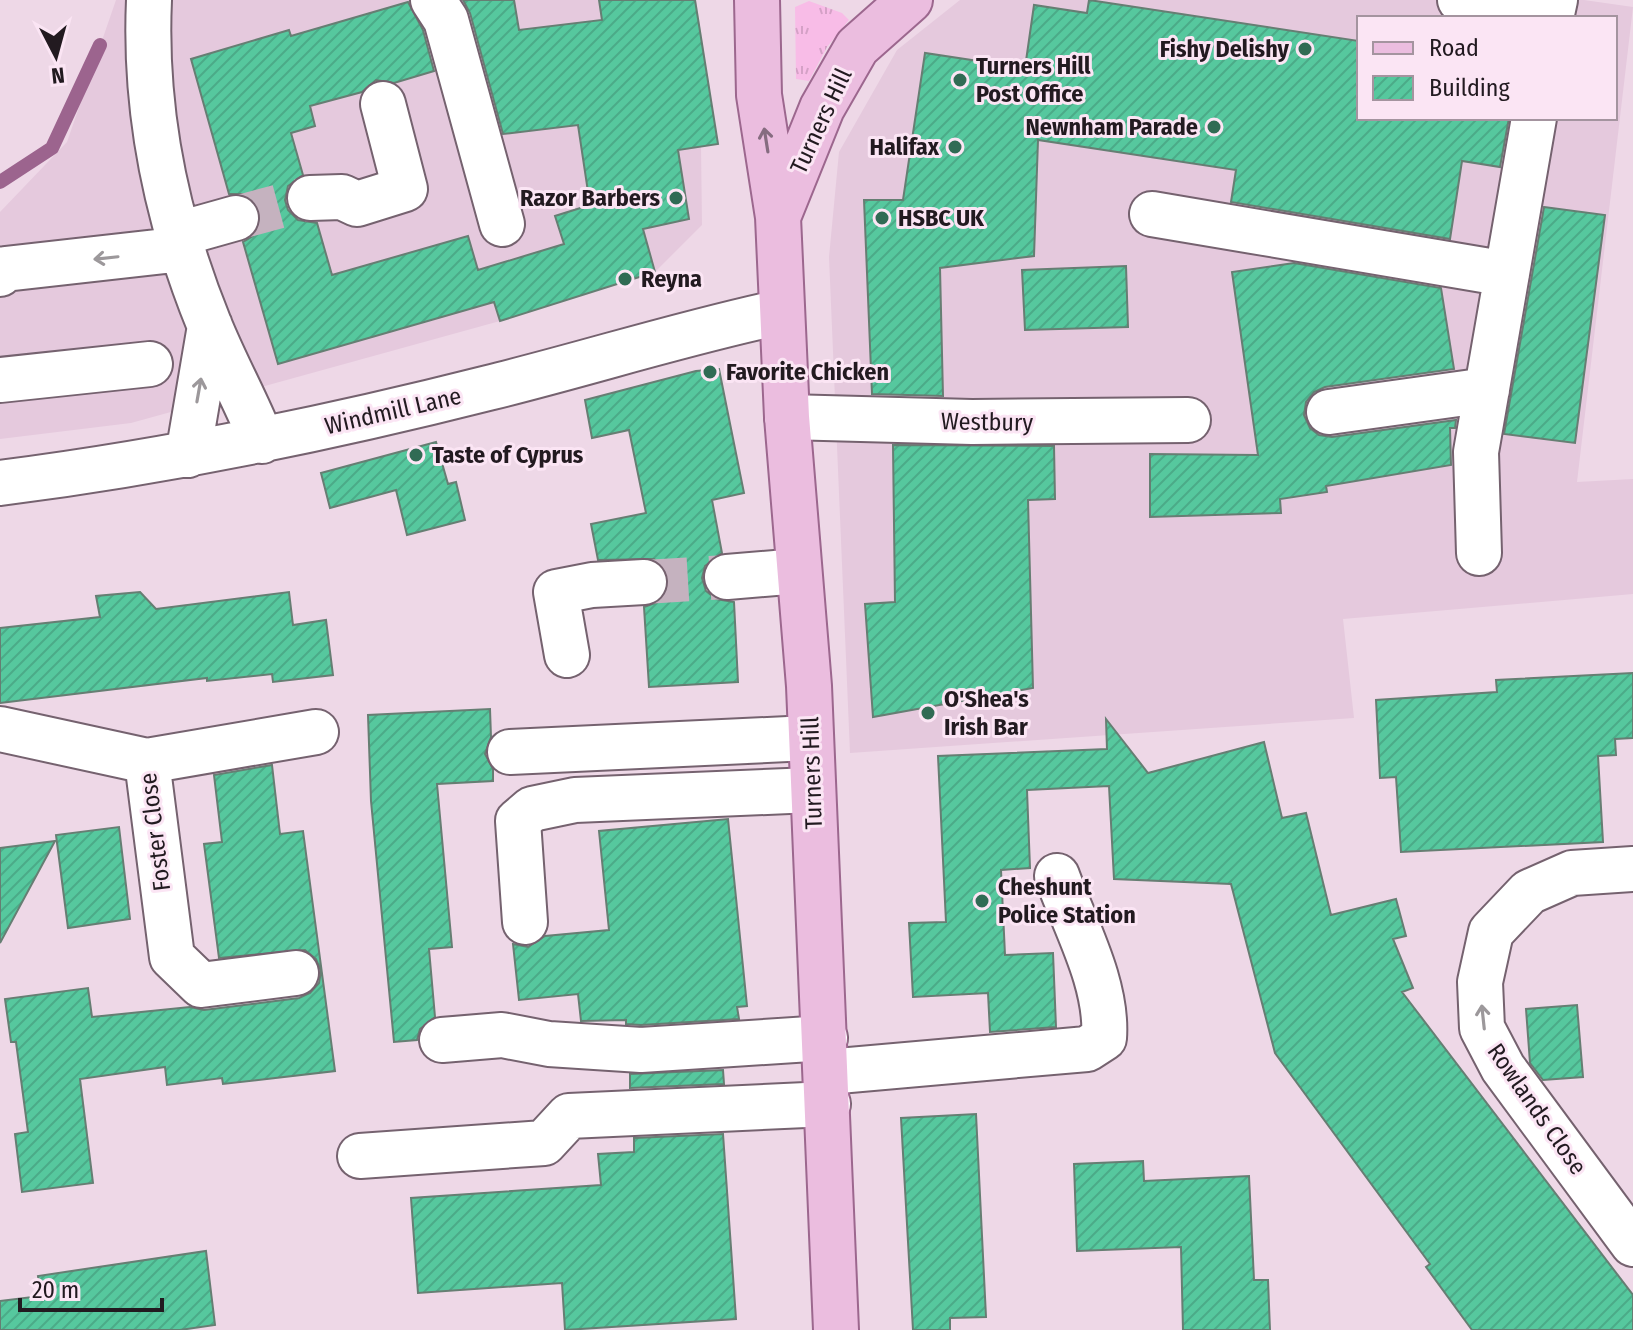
<svg xmlns="http://www.w3.org/2000/svg" width="1633" height="1330" font-family="'Fira Sans Condensed',sans-serif">
<style>
.built{fill:#e5c9dd;fill-rule:evenodd}
.grass{fill:url(#grass-tufts)}
.lines{fill:none;stroke-linecap:round;stroke-linejoin:round}
.stream{stroke:#9c648e;stroke-width:14}
.building{fill:url(#building-hatch);stroke:#667e73;stroke-width:2}
.minor-tunnel{stroke:#c5b2bf;stroke-width:44;stroke-dasharray:44 22;stroke-linecap:butt}
.minor-casing{stroke:#75626f;stroke-width:48}
.major-casing{stroke:#9c678e;stroke-width:48}
.minor{stroke:#fff;stroke-width:44}
.major{stroke:#ebbddf;stroke-width:44}
.oneway{stroke:#866c80}
.oneway2{stroke:#9c989b}
.poi-dot{fill:#306b54;stroke:#fbe5f4;stroke-width:3}
.labels{text-anchor:middle;dominant-baseline:central;stroke-width:6;stroke-linejoin:round;paint-order:stroke}
.poi-label{font-size:24px;font-weight:bold;fill:#221a20;stroke:#fbe5f4;text-anchor:start}
.street-label{font-size:24px;fill:#221a20;stroke:#fbe5f4}
</style>
<defs>
<pattern id="grass-tufts" width="24" height="20" patternUnits="userSpaceOnUse" patternTransform="scale(2)"><rect width="24" height="20" fill="#f8bce7"/><path d="M3 7l-1-3M5 7V3M7 7l1-3M15 17l-1-3M17 17v-4M19 17l1-3" fill="none" stroke="#d4a1c6"/></pattern>
<pattern id="building-hatch" width="6" height="6" patternUnits="userSpaceOnUse" patternTransform="scale(2)"><rect width="6" height="6" fill="#56c89e"/><path d="M-1 1l2-2M0 6l6-6M5 7l2-2" fill="none" stroke="#4bab88"/></pattern>
</defs>
<rect width="100%" height="100%" fill="#eed8e7"/>
<!-- built -->
<path class="built" d="M116 0H696L718 144 701 147 702 225 655 272 500 321 131 423 0 439V212L67 142Z
M960 0H1584L1633 7 1577 482 1633 479V594L1343 619 1354 718 850 753 829 257 839 152 897 50ZM1359 18H1615V118H1359Z"/>
<!-- grass -->
<path class="grass" d="M809 1 842 13 849 20 827 47 809 81 796 79 795 7Z"/>
<g class="lines">
<!-- stream -->
<path class="stream" d="M0 182 52 148 100 45"/>
</g>
<!-- building -->
<path class="building" d="M463 0H514L519 30 602 20 599 0H695L718 144 678 150 689 219 643 229 655 272 500 321 494 302 278 364 243 242 253 236 260 225V211L254 201 243 194H229L191 59 289 30 291 36 408 2 423 30 434 71 394 83 376 80 362 92 310 106 315 126 291 133 303 175 288 186 285 200 288 210 298 220 317 223 332 275 468 236 478 270 564 244 555 216 590 205 578 125 503 134 470 13Z
M1089 0 1359 41V118H1509L1500 167 1462 161 1450 239 1231 202 1236 170 1038 140 1034 256 940 268 943 396 872 394 864 200H903L925 53 1025 68 1034 5 1087 13Z
M1544 207 1605 215 1575 443 1504 434Z
M1294 263 1441 288 1454 369 1325 387 1314 392 1306 402 1304 415 1310 428 1319 435 1332 437 1456 420 1455 428H1450L1451 465 1326 486 1327 492 1280 499 1281 513 1150 517V454L1258 455 1232 272Z
M1126 266 1128 327 1025 330 1022 270Z
M719 369 744 493 712 500 722 553 705 566 702 578 706 591 716 599 734 602 738 682 649 687 644 607 658 602 667 592 669 580 664 568 654 559 598 560 591 524 646 513 629 430 592 438 585 400 696 371Z
M436 442 448 484 456 482 465 520 407 535 396 490 330 508 321 473Z
M893 445 1054 446 1055 499 1028 500 1033 688 873 717 865 604 895 602Z
M140 592 156 609 289 592 293 625 326 620 333 675 273 682 272 674 207 681V678L0 703V628L100 617 96 596Z
M1633 673V738L1615 739 1616 755 1598 756 1603 842 1401 852 1396 777 1380 778 1376 700 1497 692 1496 680Z
M490 709 491 737 485 754 493 769V781L437 784 452 947 429 949 435 1017 420 1029 417 1040 394 1042 371 801 368 715Z
M1106 719 1148 773 1264 742 1282 818 1306 813 1331 915 1396 899 1406 936 1393 939 1413 988 1402 992 1633 1295V1330H1472L1426 1267 1430 1264 1275 1053 1231 884 1114 879 1109 786 1027 790 1030 868 1001 870 1005 955 1053 953 1056 1027 990 1032 988 993 913 997 909 923 946 922 938 756 1107 749Z
M272 765 280 834 303 831 335 1071 223 1084 222 1078 167 1085 165 1067 80 1079 93 1183 22 1192 15 1134 28 1132 16 1042H11L5 999 88 988 92 1017 190 1007 204 1010 299 998 310 993 319 983 321 971 316 959 305 950 219 958 204 844 222 842 214 775Z
M728 819 747 1006 737 1007 739 1019 641 1025 626 1024V1020L581 1021 578 994 519 1000 513 944 528 947 545 936 609 930 599 831Z
M119 827 130 919 68 928 56 835Z
M55 841 0 943V848Z
M1577 1005 1583 1077 1543 1080 1530 1063 1526 1009Z
M723 1070 724 1084 630 1088V1074Z
M976 1114 986 1317 950 1318V1330H913L901 1118Z
M723 1134 736 1319 565 1330 562 1283 418 1293 411 1198 601 1185 598 1154 634 1152V1138Z
M1143 1161 1144 1181 1249 1176 1254 1280H1268L1270 1330H1183L1181 1247 1077 1251 1074 1164Z
M206 1251 215 1325 180 1330H0V1301L41 1296 38 1276Z"/>
<g class="lines">
<!-- minor-tunnel -->
<path class="minor-tunnel" d="M236 218 310 198
M644 582 727 577"/>
<defs>
<path id="minor" d="M149 0C144 111 167 221 209 324 225 364 246 401 262 441
M433 0 446 20 502 224
M1460 0 1552 14 1555 0
M310 198 342 197 357 204 405 189 383 104
M1152 214 1507 274
M179 234 236 218
M0 274 5 269 183 249
M0 380 150 364
M1329 412 1487 390
M787 417 972 422 1188 420
M188 455 210 326
M0 483C165 462 326 429 488 388 586 364 682 333 781 312
M1479 553 1476 452 1534 118
M727 577 799 571
M567 655 556 592 592 585 644 582
M0 729 147 761 172 957 201 985 296 973
M510 752 809 738
M147 761 316 732
M1633 869 1572 873 1529 892 1491 932 1480 982 1482 1028 1503 1068 1633 1244
M525 922 518 821 532 809 575 800 812 790
M442 1040 502 1035 549 1044 641 1050 825 1038
M827 1072 1087 1049 1104 1038C1108 984 1075 926 1057 876
M360 1156 544 1143 569 1116 828 1104"/>
<path id="major" d="M757 0 759 95 778 217 787 417 809 686 836 1330
M778 217 822 108 857 47 910 0"/>
</defs>
<!-- minor casing -->
<use href="#minor" class="minor-casing"/>
<!-- major casing -->
<use href="#major" class="major-casing"/>
<!-- minor -->
<use href="#minor" class="minor"/>
<!-- major -->
<use href="#major" class="major"/>
</g>
<!-- one-way arrows -->
<defs><path id="oneway-shaft" d="M-6 0H5M1.5-3L5.5 0L1.5 3" fill="none" stroke-width="1.6" stroke-linecap="round" stroke-linejoin="round" transform="scale(2)"/></defs>
<use class="oneway" href="#oneway-shaft" transform="translate(766 140) rotate(-99)"/>
<g class="oneway2">
<use href="#oneway-shaft" transform="translate(106 258) rotate(174)"/>
<use href="#oneway-shaft" transform="translate(199 390) rotate(-80)"/>
<use href="#oneway-shaft" transform="translate(1483 1017) rotate(-96)"/>
</g>
<!-- markers -->
<g class="poi-dot">
<circle cx="1305" cy="49" r="8"/>
<circle cx="960" cy="80" r="8"/>
<circle cx="1214" cy="127" r="8"/>
<circle cx="955" cy="147" r="8"/>
<circle cx="676" cy="198" r="8"/>
<circle cx="882" cy="218" r="8"/>
<circle cx="625" cy="279" r="8"/>
<circle cx="710" cy="372" r="8"/>
<circle cx="416" cy="455" r="8"/>
<circle cx="928" cy="713" r="8"/>
<circle cx="982" cy="901" r="8"/>
</g>
<g class="labels">
<!-- poi labels -->
<g class="poi-label">
<text x="1289" y="49" text-anchor="end">Fishy Delishy</text>
<text x="976" y="66">Turners Hill<tspan x="976" dy="28">Post Office</tspan></text>
<text x="1198" y="127" text-anchor="end">Newnham Parade</text>
<text x="939" y="147" text-anchor="end">Halifax</text>
<text x="660" y="198" text-anchor="end">Razor Barbers</text>
<text x="898" y="218">HSBC UK</text>
<text x="641" y="279">Reyna</text>
<text x="726" y="372">Favorite Chicken</text>
<text x="432" y="455">Taste of Cyprus</text>
<text x="944" y="699">O'Shea's<tspan x="944" dy="28">Irish Bar</tspan></text>
<text x="998" y="887">Cheshunt<tspan x="998" dy="28">Police Station</tspan></text>
</g>
<!-- street labels -->
<g class="street-label">
<text transform="translate(821 121) rotate(-65)">Turners Hill</text>
<text transform="translate(393 411) rotate(-13)">Windmill Lane</text>
<text transform="translate(987 422) rotate(1)">Westbury</text>
<text transform="translate(812 773) rotate(-92)">Turners Hill</text>
<text transform="translate(155 832) rotate(-97)">Foster Close</text>
<text transform="translate(1537 1109) rotate(55)">Rowlands Close</text>
</g>
</g>
<!-- legend -->
<rect x="1357" y="16" width="260" height="104" fill="#fbe5f4" stroke="#a4949f" stroke-width="2"/>
<rect x="1373" y="42" width="40" height="12" fill="#ebbddf" stroke="#a4949f" stroke-width="2"/>
<text x="1429" y="56" font-size="24" fill="#221a20">Road</text>
<rect x="1373" y="76" width="40" height="24" fill="url(#building-hatch)" stroke="#a4949f" stroke-width="2"/>
<text x="1429" y="96" font-size="24" fill="#221a20">Building</text>
<!-- north arrow -->
<g transform="translate(56 56) rotate(174)" stroke="#fbe5f4" stroke-width="6" paint-order="stroke">
<path d="M0-6L14 30L0 20L-14 30Z" fill="#221a20"/>
<text y="-12" font-size="22" font-weight="bold" text-anchor="middle" fill="#221a20">N</text>
</g>
<!-- scale -->
<path d="M20 1298v12h142v-12" fill="none" stroke="#221a20" stroke-width="4"/>
<text x="32" y="1298" font-size="24" fill="#221a20" stroke="#fbe5f4" stroke-width="6" paint-order="stroke">20 m</text>
</svg>
